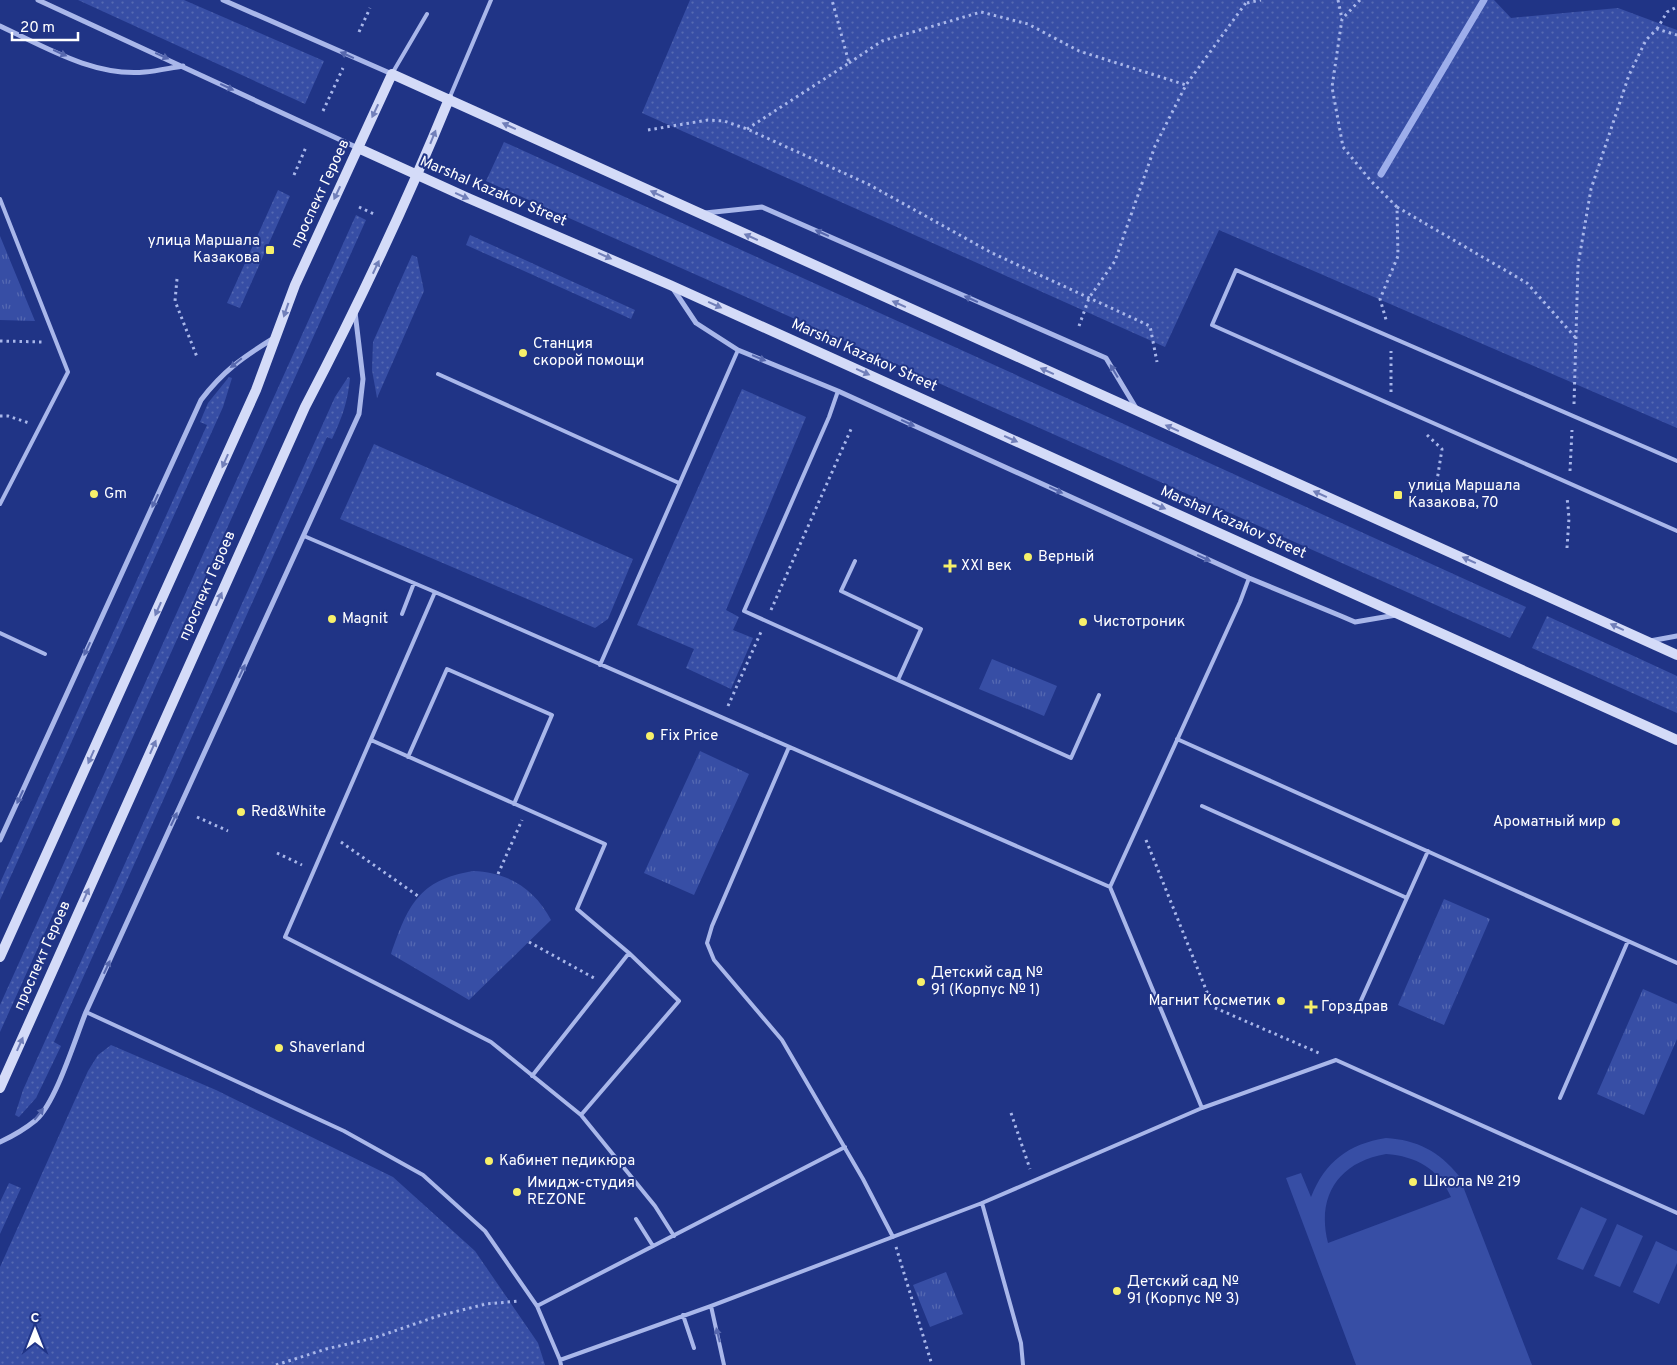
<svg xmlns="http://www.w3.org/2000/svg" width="1677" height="1365" font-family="Overpass,sans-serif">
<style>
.grass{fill:url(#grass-dots)}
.park{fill:url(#park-tufts)}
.garden{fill:#374ea5;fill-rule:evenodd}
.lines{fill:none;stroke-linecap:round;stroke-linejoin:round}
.stream{stroke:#9daeeb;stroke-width:7}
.path{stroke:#a9b7ea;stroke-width:3;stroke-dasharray:2.5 4;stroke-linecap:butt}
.lane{stroke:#a9b7ea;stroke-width:4}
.street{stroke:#a9b7ea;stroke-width:5}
.secondary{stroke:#d4dbf8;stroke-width:10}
.oneway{fill:#5768ae}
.oneway2{fill:#717fb9}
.poi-dot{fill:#f7f06a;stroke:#203486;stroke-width:2}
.labels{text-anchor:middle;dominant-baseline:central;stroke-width:4;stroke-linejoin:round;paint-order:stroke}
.street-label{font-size:15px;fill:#fff;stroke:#203486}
.poi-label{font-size:15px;fill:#fff;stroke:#203486;text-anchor:start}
</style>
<defs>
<pattern id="grass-dots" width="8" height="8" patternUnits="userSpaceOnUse" patternTransform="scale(1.25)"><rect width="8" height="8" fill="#374ea5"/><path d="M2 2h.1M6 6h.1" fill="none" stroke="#5569b2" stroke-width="1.8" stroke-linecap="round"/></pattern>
<pattern id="park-tufts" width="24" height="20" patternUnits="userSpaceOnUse" patternTransform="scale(1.25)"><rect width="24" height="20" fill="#374ea5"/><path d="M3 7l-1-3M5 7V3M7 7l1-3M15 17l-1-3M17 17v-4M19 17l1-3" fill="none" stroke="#5569b2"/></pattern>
</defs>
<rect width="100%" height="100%" fill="#203486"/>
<!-- grass -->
<path class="grass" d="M78 0H184L324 61 305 104Z
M690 0H1494L1511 18 1618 8 1677 30V428L1219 230 1165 347 642 113Z
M504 142 1526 607 1510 638 486 181Z
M278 190 290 196 240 308 227 303Z
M356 215 366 220 0 1032V1005Z
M470 235 635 310 631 319 466 245Z
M412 255 417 257 424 291 377 398 372 370 373 342Z
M229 377 232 378 223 407 0 900V883L207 425 200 422 208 403Z
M348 377 350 378C348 401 342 418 332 439L327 437 54 1042 61 1046 36 1098 19 1117 15 1115 23 1090 335 397Z
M742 389 806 417 726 610 739 617 733 630 753 638 731 689 686 668 694 649 637 625Z
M374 444 633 559 608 619 595 628 340 519Z
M1547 616 1677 676V713L1532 648Z
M111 1045 216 1090 393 1177 475 1251 538 1343 545 1365H0V1267L88 1071 98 1055Z
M9 1183 21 1188 0 1234V1202Z"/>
<!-- park -->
<path class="park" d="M0 236 35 321 0 320Z
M992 659 1057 686 1044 716 979 689Z
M700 751 749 774 694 895 644 873Z
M473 871C508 872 535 889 551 920L469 1000 391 954C408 906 418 880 473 871Z
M1444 899 1490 919 1444 1025 1398 1005Z
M1643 989 1677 1004V1039L1644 1115 1597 1094Z
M946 1272 963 1314 930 1327 913 1285Z"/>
<!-- garden -->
<path class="garden" d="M1386 1138C1417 1140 1439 1151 1459 1176L1532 1365H1356L1286 1178 1301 1173 1311 1197C1325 1162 1348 1144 1386 1138ZM1386 1154C1416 1156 1439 1169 1451 1197L1328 1243C1316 1196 1339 1162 1386 1154Z
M1581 1207 1607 1219 1583 1270 1557 1259Z
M1617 1224 1643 1236 1620 1287 1594 1276Z
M1656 1241 1677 1251V1263L1659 1304 1633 1292Z"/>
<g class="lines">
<!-- stream -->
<path class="stream" d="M1381 174 1484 0"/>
<!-- path -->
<path class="path" d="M1338 0 1342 19
M1360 0 1342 19 1332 87 1343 147 1371 181 1397 207 1398 256 1380 299 1387 323
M1247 3 1261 0
M1657 29 1667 12 1677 7
M359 32 370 8
M849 63 882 41 981 12 1028 24 1079 51 1186 85
M323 111 343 68
M747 129 849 63 832 0
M648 130 708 120 724 121 747 129 868 184 992 253 1150 326 1157 362
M294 175 306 147
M359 207 374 214
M1397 207 1527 283 1575 337
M177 279 175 301 197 357
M1079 326 1089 298 1115 261 1155 146 1186 85 1248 0
M0 341 42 342
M1391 392V351
M1574 404 1578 265 1591 189 1629 75 1646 40 1657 29 1677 35
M0 416H8L29 423
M1427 435 1442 449 1436 487
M1570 471 1572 430
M1567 548 1569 518 1567 497
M771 610 852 427
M728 706 761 632
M197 817 228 831
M1146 840 1213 1007 1319 1053
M341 842 418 896
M277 853 302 865
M498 874 522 820
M529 942 594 978
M1011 1113 1030 1169
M896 1247 932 1365
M276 1365 326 1349 374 1338 438 1316 486 1304 519 1301"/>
<!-- lane -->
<path class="lane" d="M393 72 427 14
M449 99 491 0
M0 199 68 372 0 504
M438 374 679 483
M838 391 829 417 744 611 1071 758 1099 695
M1677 461 1236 270 1212 325 1677 531
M304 536 435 592 285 937 491 1042 581 1115 655 1206 674 1236
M855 561 841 591 921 629 898 680
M435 592 1110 887
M402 614 414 583
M0 633 45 654
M600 665 738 350
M1177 739 1677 963
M371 740 605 844 577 909 629 953 679 1001 581 1115
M789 747 712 926 707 943 714 960 782 1040 863 1179 893 1237
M408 757 447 669 552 715 514 804
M1202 806 1407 898
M1359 1005 1428 851
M86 1012 344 1131 423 1175 485 1231 537 1306 560 1360
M532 1076 629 953
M1560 1098 1628 941
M1202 1108 1110 887 1240 602 1249 578
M982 1203 1021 1343 1023 1365
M636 1219 653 1246
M537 1306 845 1147
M711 1306 724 1365
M683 1315 694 1348
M561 1365 560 1360 711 1306 982 1203 1202 1108 1336 1060 1677 1213"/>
<!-- street -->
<path class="street" d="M38 0 358 148
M223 0 392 74
M0 26C45 47 94 77 145 72 157 71 170 68 183 66
M705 213 762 207 1106 358 1136 408
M672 287 696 323 738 350 838 391 1249 578 1341 616 1355 622 1396 615
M1650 641 1677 636
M0 840 201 400C223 371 243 357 274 338
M0 1142C13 1136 25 1129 36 1120 56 1102 75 1039 86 1012L359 414 363 379 355 312"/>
<!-- secondary -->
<path class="secondary" d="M358 148 468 198 670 285 1677 740
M0 957 256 390 295 285 392 74 1677 655
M0 1088 305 407C358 306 406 204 449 99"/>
</g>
<!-- one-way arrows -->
<defs><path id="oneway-solid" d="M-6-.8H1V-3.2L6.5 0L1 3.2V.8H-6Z" transform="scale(1.25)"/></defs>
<g class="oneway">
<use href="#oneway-solid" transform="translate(60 53) rotate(24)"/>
<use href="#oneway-solid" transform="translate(347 55) rotate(-156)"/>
<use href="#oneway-solid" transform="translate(162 56) rotate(24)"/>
<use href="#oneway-solid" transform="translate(227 87) rotate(25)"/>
<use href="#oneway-solid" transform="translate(822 233) rotate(-156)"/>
<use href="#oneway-solid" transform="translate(971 299) rotate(-156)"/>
<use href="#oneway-solid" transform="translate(759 358) rotate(22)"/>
<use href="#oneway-solid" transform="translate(236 363) rotate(141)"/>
<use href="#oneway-solid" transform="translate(1114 371) rotate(-121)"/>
<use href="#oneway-solid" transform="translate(908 423) rotate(25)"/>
<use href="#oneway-solid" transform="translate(1056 490) rotate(25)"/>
<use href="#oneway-solid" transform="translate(155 501) rotate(115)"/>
<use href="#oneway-solid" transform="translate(1204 558) rotate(25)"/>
<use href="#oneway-solid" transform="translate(87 649) rotate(115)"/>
<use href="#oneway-solid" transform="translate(242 671) rotate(-65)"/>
<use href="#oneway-solid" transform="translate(20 797) rotate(115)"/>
<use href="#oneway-solid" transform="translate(174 819) rotate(-65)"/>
<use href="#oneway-solid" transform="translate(107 967) rotate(-65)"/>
<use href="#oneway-solid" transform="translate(39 1114) rotate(-52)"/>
<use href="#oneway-solid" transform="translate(718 1335) rotate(-104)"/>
</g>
<g class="oneway2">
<use href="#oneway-solid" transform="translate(375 111) rotate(115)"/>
<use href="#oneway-solid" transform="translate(509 126) rotate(-155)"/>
<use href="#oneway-solid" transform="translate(433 137) rotate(-68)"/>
<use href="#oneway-solid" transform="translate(337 193) rotate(115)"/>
<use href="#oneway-solid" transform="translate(657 194) rotate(-155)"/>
<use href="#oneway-solid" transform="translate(462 196) rotate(24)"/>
<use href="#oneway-solid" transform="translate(751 237) rotate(-156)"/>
<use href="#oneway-solid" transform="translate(605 256) rotate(24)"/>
<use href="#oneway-solid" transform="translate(376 267) rotate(-65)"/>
<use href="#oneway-solid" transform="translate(899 304) rotate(-156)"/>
<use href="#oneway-solid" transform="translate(715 305) rotate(24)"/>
<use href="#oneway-solid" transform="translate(286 310) rotate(109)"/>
<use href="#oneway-solid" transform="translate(1047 371) rotate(-156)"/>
<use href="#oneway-solid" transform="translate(863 372) rotate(24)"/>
<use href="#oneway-solid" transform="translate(1172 428) rotate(-156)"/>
<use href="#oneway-solid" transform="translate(1011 439) rotate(24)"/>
<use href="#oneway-solid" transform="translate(225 461) rotate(114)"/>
<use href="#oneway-solid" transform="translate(1320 494) rotate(-156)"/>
<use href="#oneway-solid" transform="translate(1159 506) rotate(24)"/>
<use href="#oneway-solid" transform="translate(1469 560) rotate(-156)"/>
<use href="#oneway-solid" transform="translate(219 599) rotate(-66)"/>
<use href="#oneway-solid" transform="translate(158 609) rotate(114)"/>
<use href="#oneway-solid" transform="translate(1617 627) rotate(-155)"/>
<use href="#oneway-solid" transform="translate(153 747) rotate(-66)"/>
<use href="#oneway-solid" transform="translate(91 757) rotate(114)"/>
<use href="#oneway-solid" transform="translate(86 895) rotate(-66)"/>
<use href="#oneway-solid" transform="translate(20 1044) rotate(-66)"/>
</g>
<!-- markers -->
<g class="poi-dot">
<rect x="265" y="245" width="10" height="10" rx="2.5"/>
<circle cx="523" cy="353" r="5"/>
<circle cx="94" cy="494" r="5"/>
<rect x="1393" y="490" width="10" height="10" rx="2.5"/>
<circle cx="1028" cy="557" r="5"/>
<path d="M947.5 558.5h5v5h5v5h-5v5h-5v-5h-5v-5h5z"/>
<circle cx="332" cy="619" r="5"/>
<circle cx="1083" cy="622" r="5"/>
<circle cx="650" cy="736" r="5"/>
<circle cx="241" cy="812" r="5"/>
<circle cx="1616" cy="822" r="5"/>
<circle cx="921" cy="982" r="5"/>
<circle cx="1281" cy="1001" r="5"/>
<path d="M1308.5 999.5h5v5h5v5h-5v5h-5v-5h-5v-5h5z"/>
<circle cx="279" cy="1048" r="5"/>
<circle cx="489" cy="1161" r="5"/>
<circle cx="1413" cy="1182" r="5"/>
<circle cx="517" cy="1192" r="5"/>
<circle cx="1117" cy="1291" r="5"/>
</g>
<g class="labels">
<!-- street labels -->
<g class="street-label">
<text transform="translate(493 192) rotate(23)">Marshal Kazakov Street</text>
<text transform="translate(321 194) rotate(-65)">проспект Героев</text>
<text transform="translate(864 356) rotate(24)">Marshal Kazakov Street</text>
<text transform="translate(1233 523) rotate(24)">Marshal Kazakov Street</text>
<text transform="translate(208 586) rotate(-66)">проспект Героев</text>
<text transform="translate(43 956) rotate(-66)">проспект Героев</text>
</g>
<!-- poi labels -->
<g class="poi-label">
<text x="260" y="241" text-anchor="end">улица Маршала<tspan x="260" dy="17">Казакова</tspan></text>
<text x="533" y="344">Станция<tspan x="533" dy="17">скорой помощи</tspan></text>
<text x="1408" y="486">улица Маршала<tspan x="1408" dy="17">Казакова, 70</tspan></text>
<text x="104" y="494">Gm</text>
<text x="1038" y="557">Верный</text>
<text x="961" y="566">XXI век</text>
<text x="342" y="619">Magnit</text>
<text x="1093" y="622">Чистотроник</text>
<text x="660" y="736">Fix Price</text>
<text x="251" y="812">Red&amp;White</text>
<text x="1606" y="822" text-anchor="end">Ароматный мир</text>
<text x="931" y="973">Детский сад №<tspan x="931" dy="17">91 (Корпус № 1)</tspan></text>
<text x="1271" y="1001" text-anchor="end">Магнит Косметик</text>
<text x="1321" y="1007">Горздрав</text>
<text x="289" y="1048">Shaverland</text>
<text x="499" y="1161">Кабинет педикюра</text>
<text x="1423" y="1182">Школа № 219</text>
<text x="527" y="1183">Имидж-студия<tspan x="527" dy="17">REZONE</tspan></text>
<text x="1127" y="1282">Детский сад №<tspan x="1127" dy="17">91 (Корпус № 3)</tspan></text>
</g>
</g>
<!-- north arrow -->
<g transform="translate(35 1330)" stroke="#203486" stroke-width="4" paint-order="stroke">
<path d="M0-4L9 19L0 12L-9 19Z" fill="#ffffff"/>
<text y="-8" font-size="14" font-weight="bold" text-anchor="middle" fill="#ffffff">С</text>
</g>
<!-- scale -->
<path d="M12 32v8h66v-8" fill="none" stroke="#ffffff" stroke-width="2.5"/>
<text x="20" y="32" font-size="15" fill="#ffffff" stroke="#203486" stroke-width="4" paint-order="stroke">20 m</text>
</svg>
